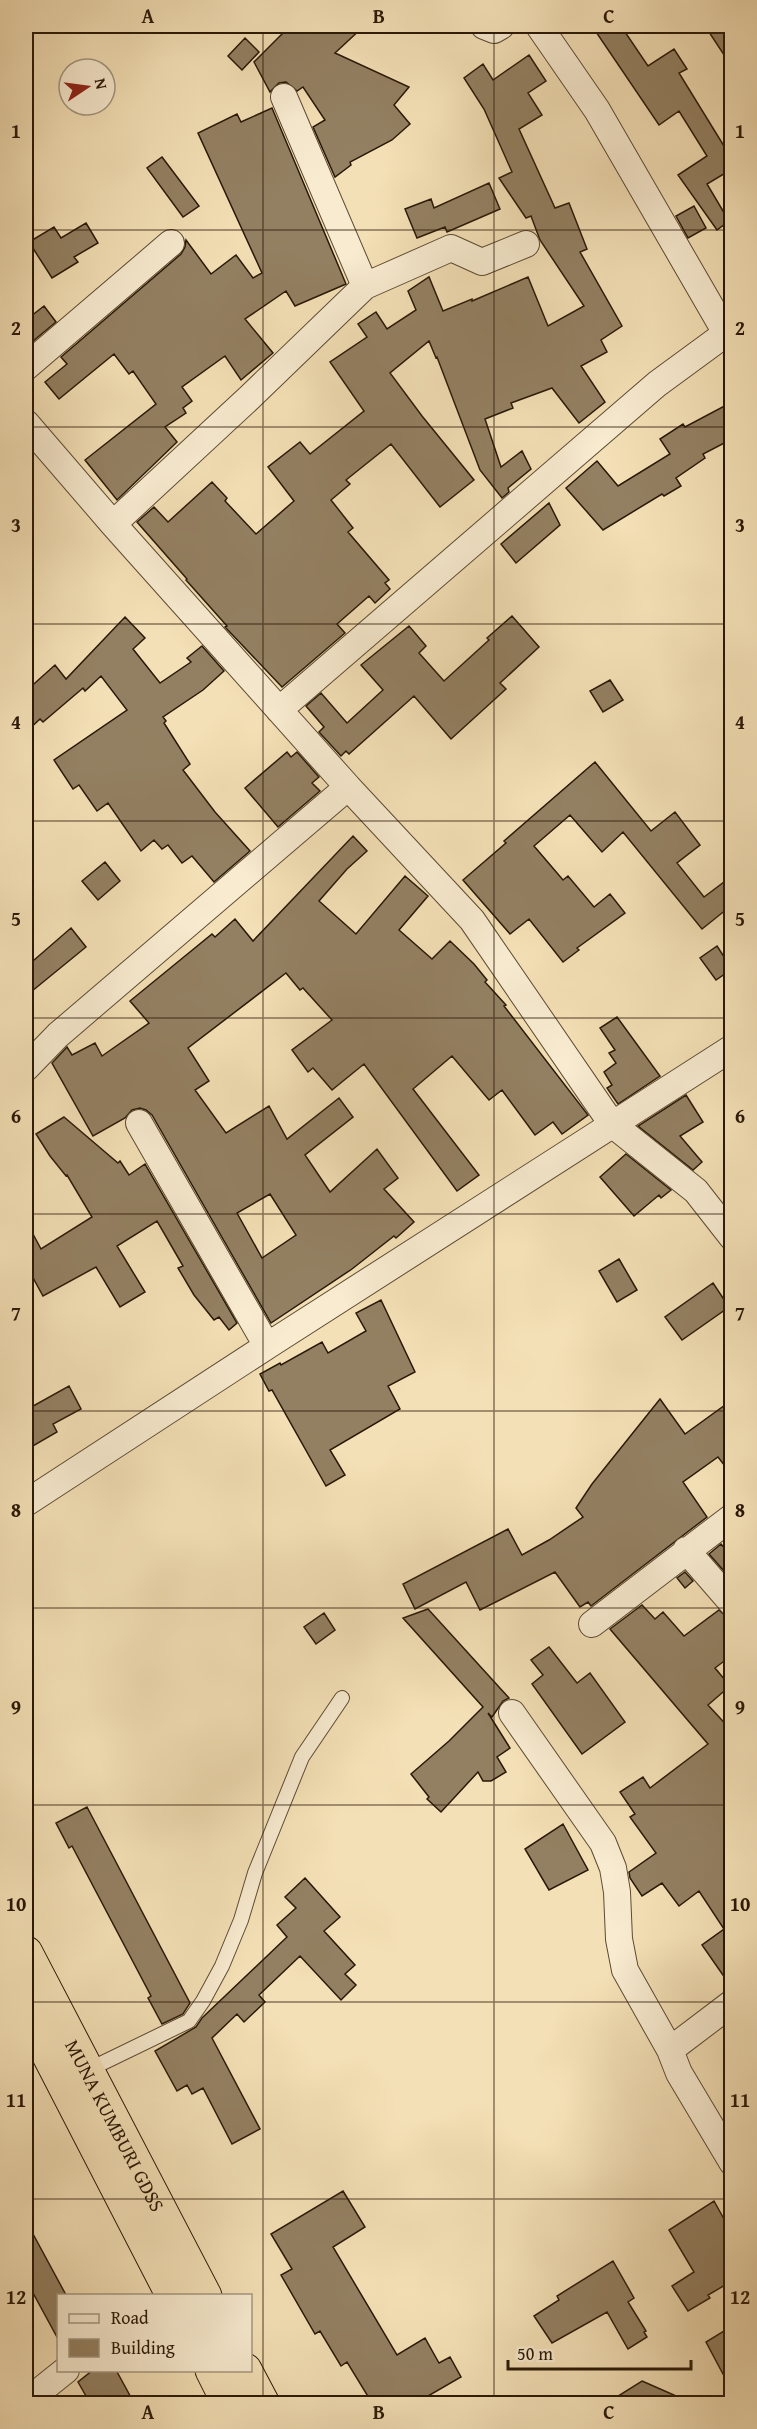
<svg xmlns="http://www.w3.org/2000/svg" width="757" height="2429" font-family="'Gentium Book Plus',serif">
<style>
.building{fill:#938062;stroke:#291807;stroke-width:1.5;fill-rule:evenodd}
.lines{fill:none;stroke-linecap:round;stroke-linejoin:round}
.service-casing{stroke:#5c4a33;stroke-width:16}
.minor-casing{stroke:#5c4a33;stroke-width:28}
.trunk-casing{stroke:#291807;stroke-width:35}
.service{stroke:#f8ebd0;stroke-width:14}
.minor{stroke:#f8ebd0;stroke-width:26}
.trunk{stroke:#f4e0b6;stroke-width:33}
.grid{fill:none;stroke:#291807;stroke-width:1.5;stroke-opacity:0.55}
.labels{text-anchor:middle;dominant-baseline:central;stroke-width:6;stroke-linejoin:round;paint-order:stroke}
.street-label{font-size:20px;fill:#291807;stroke:#f8ebd0}
.neatline{fill:none;stroke:#291807;stroke-width:2}
.grid-label{font-size:20px;text-anchor:middle;font-weight:bold;fill:#291807}
</style>
<rect width="100%" height="100%" fill="#f4e0b6"/>
<filter id="stains"><feTurbulence type="fractalNoise" baseFrequency=".00333" numOctaves="4"/><feColorMatrix values="0 0 0 0 .2 0 0 0 0 .09 0 0 0 0 .02 0 0 0 .5 -.17"/></filter>
<radialGradient id="worn" r=".72"><stop offset=".6" stop-color="#630" stop-opacity="0"/><stop offset="1" stop-color="#630" stop-opacity=".3"/></radialGradient>
<!-- building -->
<path class="building" d="M290 26H364L335 53 409 87 394 105 410 124 392 140 350 162 351 165 335 177 313 127 325 120 303 87 297 91 286 82 279 83 270 92 254 62Z
M592 26H621L648 66 674 49 687 69 679 73 732 159V169L707 184 729 221 717 230 678 175 707 156 679 111 659 125Z
M705 26H732V67Z
M245 38 259 52 242 70 228 56Z
M529 55 546 81 528 93 542 115 519 129 555 208 569 203 587 249 580 252 622 326 601 340 607 352 581 366 605 402 579 423 552 388 511 403 513 408 485 419 501 467 522 451 531 469 508 488 509 492 502 498 480 470 437 357 436 358 429 341 390 373 422 416 474 480 440 507 391 444 346 480 350 484 331 500 353 528 348 532 389 580 385 583 390 589 375 603 369 596 337 624 345 633 282 687 225 627 227 626 186 580 187 579 137 522 154 507 168 522 212 482 227 498 225 501 256 534 294 501 268 467 300 442 310 454 364 411 330 362 367 337 358 324 376 312 387 329 416 310 408 291 429 277 443 311 472 299V301L528 277 548 326 584 306 540 240 531 216 526 218 499 178 512 172 484 109 464 78 483 64 493 80Z
M272 108 346 284 295 306 286 291 245 319 273 353 241 380 225 356 182 387 192 401 183 408 186 413 165 427 177 442 117 500 85 460 156 404 133 371 129 374 114 354 59 399 45 382 67 364 61 357 181 254 185 247 186 240 211 274 236 255 253 278 262 273 198 133 237 114 241 122Z
M162 157 199 206 183 217 147 168Z
M489 183 500 209 447 232 445 227 417 238 405 209 431 199 434 208Z
M694 206 706 228 688 238 676 216Z
M86 223 98 243 74 257 78 262 52 278 29 242 54 227 61 238Z
M44 306 56 322 32 342 26 334V320Z
M732 402V439L703 454 705 458 676 478 681 486 664 496 662 494 603 530 566 488 597 461 618 486 670 454 660 439 683 424 685 427Z
M549 503 560 525 516 563 501 544Z
M512 616 539 647 500 683 506 689 451 739 414 696 349 754 346 751 341 756 319 732 324 727 306 706 321 693 347 723 383 690 361 665 409 626 426 646 419 653 444 681 489 640 487 638Z
M125 617 145 638 133 649 160 683 191 662 187 658 202 646 224 671 203 690 163 717 166 721 164 723 190 764 183 770 215 812 250 851 214 882 192 856 182 863 168 845 162 849 154 840 141 851 108 803 97 811 79 785 73 789 54 760 127 710 101 676 85 691 83 688 43 722 40 719 26 732V691L55 665 66 679Z
M610 680 623 700 603 712 590 691Z
M287 752 291 757 297 752 319 777 312 783 320 791 278 827 245 788Z
M595 762 651 831 675 812 700 845 677 863 704 897 732 876V905L702 929 623 832 602 852 570 815 534 846 563 880 568 876 594 907 610 894 625 913 577 948 579 950 563 962 529 919 510 934 463 880 506 843 504 841Z
M353 836 367 851 347 869 319 901 356 934 405 876 428 896 399 930 432 959 450 941 474 964 487 980 485 982 506 1005 504 1006 588 1115 562 1134 553 1122 535 1135 502 1090 489 1100 452 1056 413 1089 479 1175 457 1191 364 1064 332 1090 313 1068 308 1072 292 1050 332 1020 303 988 300 990 286 973 188 1048 209 1081 195 1090 226 1133 269 1106 287 1139 339 1098 353 1117 305 1155 330 1192 377 1149 398 1178 384 1189 414 1222 396 1238 394 1236 352 1269 271 1323 152 1115 146 1110 140 1108 132 1110 125 1118 93 1136 52 1063 67 1047 72 1055 95 1043 102 1056 149 1023 130 1001 212 934 215 937 235 919 253 941ZM270 1194 296 1235 262 1258 237 1213Z
M105 862 120 881 98 900 82 881Z
M71 928 86 947 26 996V967Z
M717 946 732 969 716 980 700 958Z
M617 1017 660 1076 618 1104 607 1088 612 1085 604 1072 616 1063 609 1053 615 1050 600 1028Z
M686 1095 703 1122 680 1136 702 1162 693 1170 638 1126Z
M64 1117 118 1163 120 1161 129 1175 145 1164 237 1323 229 1330 219 1317 214 1320 194 1295 178 1268 183 1266 157 1221 117 1246 145 1292 120 1307 96 1267 43 1296 26 1265V1221L41 1249 92 1217 67 1175 66 1176 50 1156 36 1134Z
M626 1154 671 1190 661 1198 659 1195 634 1216 600 1177Z
M619 1259 637 1290 617 1302 599 1271Z
M713 1283 729 1307 682 1340 665 1317Z
M381 1300 415 1372 388 1386 400 1409 330 1450 345 1475 326 1486 272 1390 269 1391 260 1374 280 1363 281 1365 322 1342 328 1353 366 1331 356 1313Z
M69 1386 81 1409 53 1424 57 1432 26 1450V1410Z
M660 1399 685 1434 732 1400V1475L718 1457 683 1482 707 1517 591 1606 588 1602 580 1607 555 1572 480 1610 466 1582 415 1609 403 1584 508 1529 522 1555 549 1540 583 1517 576 1508 592 1484Z
M721 1544 732 1557V1580L709 1554Z
M685 1572 693 1581 685 1588 677 1578Z
M642 1605 655 1619 663 1612 684 1636 719 1610 727 1617 732 1618V1655L715 1668 730 1686 708 1705 732 1731V1988L702 1945 724 1929 699 1891 679 1906 662 1883 642 1896 630 1878 629 1872 656 1853 630 1817 635 1814 620 1792 643 1777 650 1788 708 1744 610 1629Z
M428 1609 509 1698 503 1701 492 1717 488 1713 510 1748 497 1757 506 1772 491 1781H483L478 1772 441 1812 427 1799 429 1797 411 1774 449 1741 483 1707 403 1618Z
M324 1613 335 1630 316 1644 304 1627Z
M549 1647 577 1683 590 1673 625 1722 582 1754 532 1684 543 1675 531 1660Z
M87 1807 190 2003 183 2014 162 2024 148 1998 151 1996 72 1846 69 1848 56 1823Z
M563 1824 588 1870 549 1890 525 1849Z
M305 1878 340 1917 324 1931 355 1965 345 1974 356 1985 341 2000 300 1956 259 1995 265 2002 244 2022 237 2014 212 2038 260 2129 232 2144 203 2088 192 2094 187 2085 177 2091 155 2051 196 2027 202 2018 287 1937 277 1925 296 1908 285 1897Z
M343 2191 365 2227 333 2247 397 2355 425 2338 439 2363 450 2357 461 2377 416 2403H372L347 2362 341 2366 320 2331 315 2334 281 2275 292 2269 271 2234Z
M714 2201 724 2219 732 2214V2281L708 2295 710 2298 688 2311 672 2286 694 2272 669 2230Z
M26 2221 66 2295H58V2339L26 2280Z
M613 2261 634 2298 628 2302 646 2331 644 2332 647 2337 628 2349 607 2312 552 2343 534 2316 559 2300 557 2296Z
M732 2326V2391L706 2342Z
M93 2370H116L134 2403H90L78 2382Z
M642 2381 692 2403H607Z"/>
<g class="lines">
<defs>
<path id="service" d="M88 2070 189 2021 203 2001 222 1966 241 1920 255 1873 302 1757 342 1698"/>
<path id="minor" d="M484 26 494 30 501 26
M539 26 597 110 726 333
M284 97 365 286
M26 367 171 243
M26 423 113 524 348 787 58 1035 26 1068
M113 524 250 397 365 286 451 248 482 262 526 244
M279 710 657 384 732 329
M348 787 472 920 612 1124 696 1191 732 1237
M139 1123 267 1346 732 1048
M26 1503 267 1346
M686 1550 732 1603
M592 1624 732 1517
M512 1713 603 1843 613 1868 617 1892 619 1939 625 1970 670 2050 679 2073 732 2162
M670 2050 732 2003
M26 2402 66 2370"/>
<g id="trunk">
<path id="s1" d="M26 1953 205 2296"/>
<path d="M26 2011 173 2296"/>
<path d="M212 2370 229 2404"/>
<path d="M245 2370 263 2404"/>
</g>
</defs>
<!-- service casing -->
<use href="#service" class="service-casing"/>
<!-- minor casing -->
<use href="#minor" class="minor-casing"/>
<!-- trunk casing -->
<use href="#trunk" class="trunk-casing"/>
<!-- service -->
<use href="#service" class="service"/>
<!-- minor -->
<use href="#minor" class="minor"/>
<!-- trunk -->
<use href="#trunk" class="trunk"/>
</g>
<!-- grid -->
<path class="grid" d="M263 26V2404M494 26V2404M26 230H732M26 427H732M26 624H732M26 821H732M26 1018H732M26 1214H732M26 1411H732M26 1608H732M26 1805H732M26 2002H732M26 2199H732"/>
<g class="labels">
<!-- street labels -->
<g class="street-label">
<text stroke="none"><textPath href="#s1" startOffset="194">MUNA KUMBURI GDSS</textPath></text>
</g>
</g>
<!-- margin -->
<rect width="757" height="2429" fill="none" stroke="#f4e0b6" stroke-width="66"/>
<!-- legend -->
<rect x="57" y="2294" width="195" height="78" fill="#f8ebd0" stroke="#a59780" stroke-width="1.5"/>
<rect x="69" y="2314" width="30" height="9" fill="#f8ebd0" stroke="#a59780" stroke-width="1.5"/>
<text x="111" y="2324" font-size="18" fill="#291807">Road</text>
<rect x="69" y="2339" width="30" height="18" fill="#938062" stroke="#a59780" stroke-width="1.5"/>
<text x="111" y="2354" font-size="18" fill="#291807">Building</text>
<!-- north arrow -->
<g transform="translate(87 87) rotate(77)"><circle r="28" fill="#f8ebd0" stroke="#a59780" stroke-width="1.5"/>
<path d="M0-4.5L10 22L0 15L-10 22Z" fill="#8f2418"/>
<text y="-9" font-size="16" font-weight="bold" text-anchor="middle" fill="#291807">N</text>
</g>
<!-- scale -->
<path d="M508 2360v9h183v-9" fill="none" stroke="#291807" stroke-width="3"/>
<text x="517" y="2360" font-size="18" fill="#291807" stroke="#f8ebd0" stroke-width="4.5" paint-order="stroke">50 m</text>
<rect x="33" y="33" width="691" height="2363" class="neatline"/>
<g class="grid-label">
<text x="148" y="23">A</text>
<text x="379" y="23">B</text>
<text x="609" y="23">C</text>
<text x="16" y="138">1</text>
<text x="740" y="138">1</text>
<text x="16" y="335">2</text>
<text x="740" y="335">2</text>
<text x="16" y="532">3</text>
<text x="740" y="532">3</text>
<text x="16" y="729">4</text>
<text x="740" y="729">4</text>
<text x="16" y="926">5</text>
<text x="740" y="926">5</text>
<text x="16" y="1123">6</text>
<text x="740" y="1123">6</text>
<text x="16" y="1320">7</text>
<text x="740" y="1320">7</text>
<text x="16" y="1517">8</text>
<text x="740" y="1517">8</text>
<text x="16" y="1714">9</text>
<text x="740" y="1714">9</text>
<text x="16" y="1911">10</text>
<text x="740" y="1911">10</text>
<text x="16" y="2107">11</text>
<text x="740" y="2107">11</text>
<text x="16" y="2304">12</text>
<text x="740" y="2304">12</text>
<text x="148" y="2419">A</text>
<text x="379" y="2419">B</text>
<text x="609" y="2419">C</text>
</g>
<rect width="100%" height="100%" filter="url(#stains)"/>
<rect width="100%" height="100%" fill="url(#worn)"/>
</svg>
